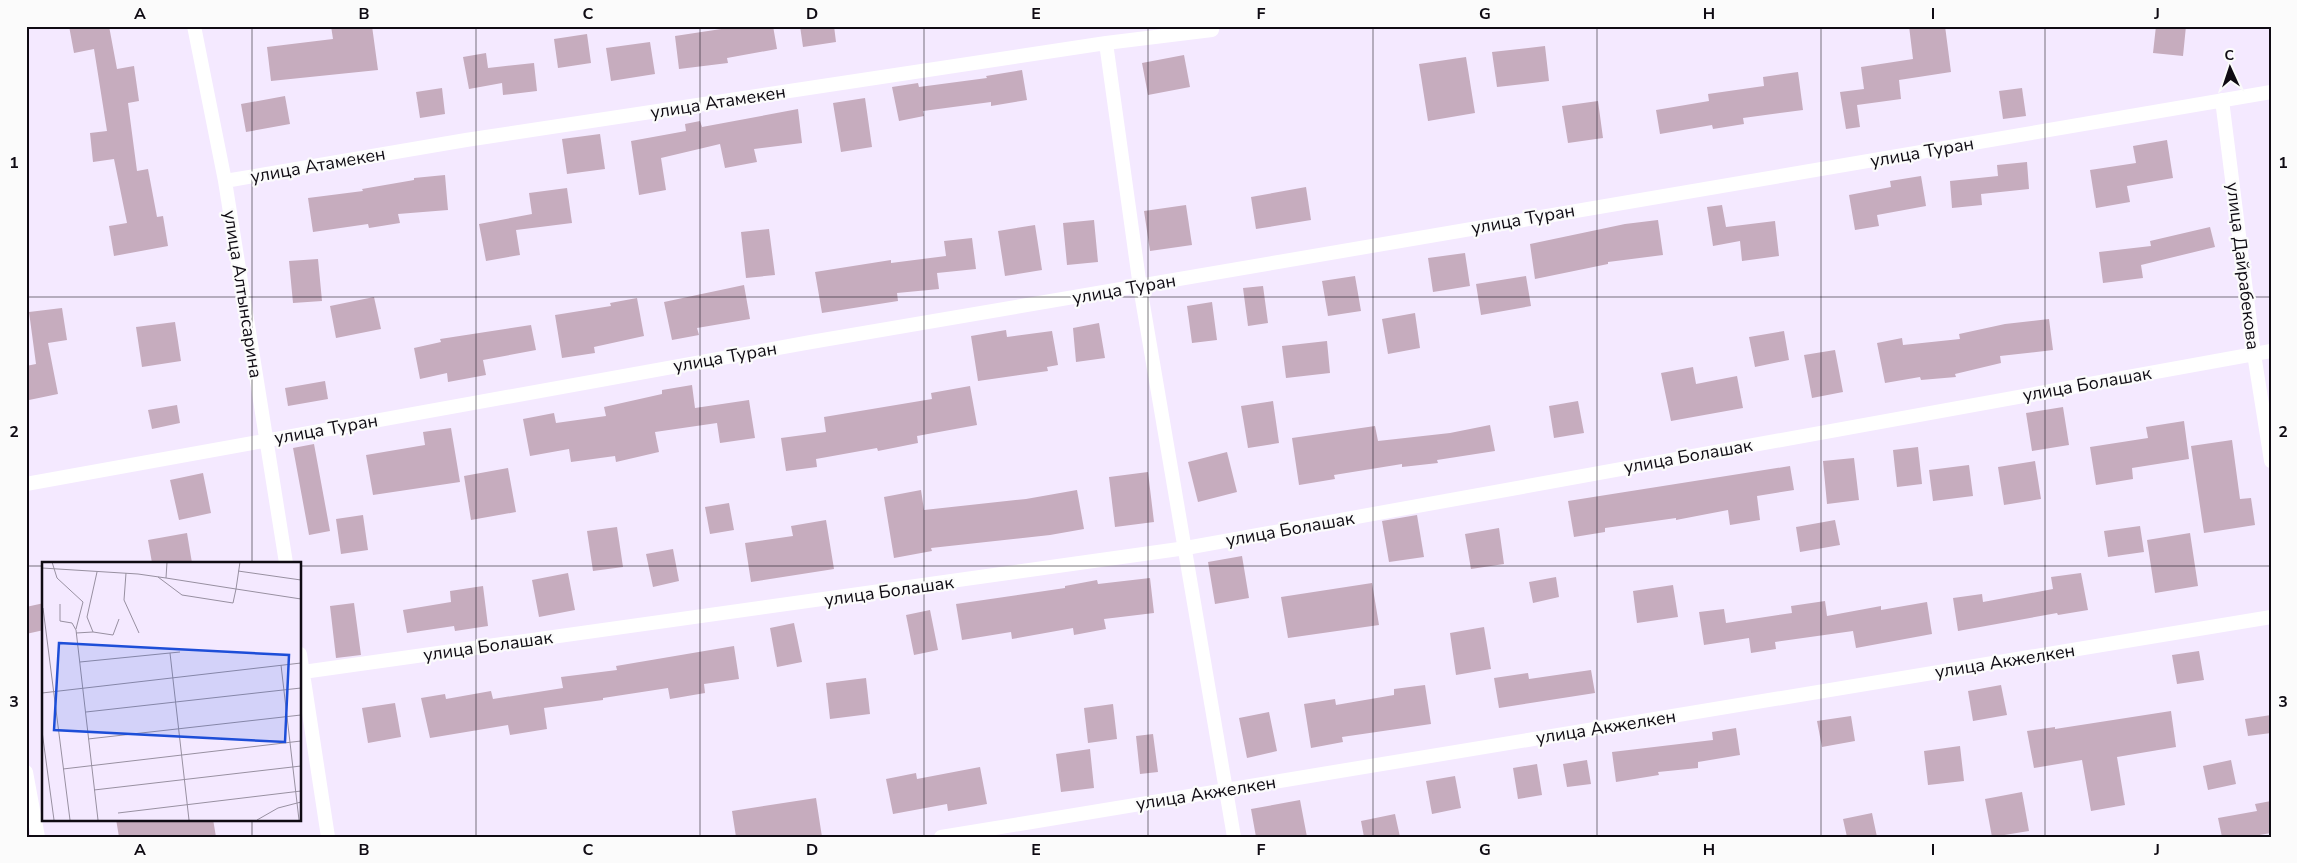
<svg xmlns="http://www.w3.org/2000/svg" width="2297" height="863" font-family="'Nunito Sans',sans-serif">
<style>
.building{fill:#c6acbe}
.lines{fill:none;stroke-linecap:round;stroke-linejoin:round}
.minor{stroke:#fff;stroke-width:14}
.grid{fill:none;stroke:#0f0b13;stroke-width:1;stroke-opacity:0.55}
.labels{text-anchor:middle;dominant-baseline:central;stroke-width:4.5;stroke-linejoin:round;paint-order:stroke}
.street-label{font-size:18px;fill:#0f0b13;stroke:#fbfbfb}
.inset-road{fill:none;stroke:#9890a1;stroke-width:1}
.view{fill:#1d4ed8;fill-opacity:0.15;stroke:#1d4ed8;stroke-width:2.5}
.inset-edge{fill:none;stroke:#0f0b13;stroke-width:2.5}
.neatline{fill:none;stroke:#0f0b13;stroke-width:2}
.grid-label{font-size:16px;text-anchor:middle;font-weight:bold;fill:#0f0b13}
</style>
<rect width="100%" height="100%" fill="#f4e9ff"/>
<!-- building -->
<path class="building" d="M69 26H109L117 69 134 66 139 101 128 103 137 171 148 169 157 217 163 216 168 246 114 256 109 226 127 223 114 159 93 162 90 133 107 131 94 49 74 53Z
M331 26H372L378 70 271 81 267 47 333 39Z
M741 26H773L777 49 727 58 728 63 679 69 675 36Z
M800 26H834L836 42 803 47Z
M1909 26H1945L1951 72 1899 80 1901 99 1857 105 1860 127 1846 129 1840 92 1864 89 1861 67 1913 59Z
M2156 26H2186L2183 56 2153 53Z
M587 34 591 63 558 68 554 39Z
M650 42 655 74 611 81 606 48Z
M1545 46 1549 81 1497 87 1492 52Z
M486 53 488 68 534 63 537 91 503 95 502 83 469 89 463 57Z
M1184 55 1190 87 1148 95 1142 63Z
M1466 57 1475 113 1428 121 1419 64Z
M1022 70 1027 100 991 106V102L923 111 924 116 899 121 892 87 918 83 919 87 987 78 986 76Z
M1798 72 1803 110 1743 118 1744 124 1713 129 1712 125 1660 134 1656 110 1709 101 1708 94 1764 86 1763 77Z
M442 88 445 114 420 118 416 92Z
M2022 88 2026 116 2003 119 1999 91Z
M285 96 290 124 246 132 241 104Z
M865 98 872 147 841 152 833 103Z
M1598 101 1603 138 1568 143 1562 106Z
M798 109 802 143 754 149 757 162 725 168 720 144 661 158 666 190 639 195 631 141 686 131 685 124 700 121 702 127Z
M600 134 605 169 567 174 562 139Z
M2167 140 2173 178 2127 186 2130 202 2096 208 2090 170 2136 163 2133 146Z
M2027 162 2029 189 1981 194 1982 205 1952 208 1950 181 1998 176 1997 165Z
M445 175 448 210 398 214 400 223 369 228 368 224 313 232 308 198 363 191 362 189 414 180V178Z
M1921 176 1926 206 1877 215 1879 226 1855 230 1849 195 1891 187 1890 181Z
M1306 187 1311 220 1256 229 1251 197Z
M567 188 572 223 516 230 520 255 486 261 479 224 532 214 529 193Z
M1186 205 1192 245 1150 251 1144 211Z
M1722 205 1726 227 1775 221 1779 256 1742 261 1740 241 1713 246 1707 207Z
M1094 220 1098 262 1067 265 1063 223Z
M1658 220 1663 255 1608 262V264L1535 279 1530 244 1625 224Z
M1035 225 1042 270 1005 276 998 231Z
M2210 227 2215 247 2141 265 2143 278 2103 283 2099 252 2151 246 2150 241Z
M769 229 775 275 746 278 741 232Z
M972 238 976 269 937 273 939 289 897 293 898 301 822 313 815 272 891 260V263L946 256 944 241Z
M1465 253 1470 286 1433 292 1428 258Z
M318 259 322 301 293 303 289 261Z
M1355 276 1361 311 1328 316 1322 281Z
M1526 276 1531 306 1481 315 1476 284Z
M744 285 750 319 697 328 699 335 672 340 664 302Z
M1263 286 1268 323 1248 326 1243 288Z
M374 297 381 329 336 338 330 306Z
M637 298 644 336 594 347 595 353 562 358 555 315 611 306 610 303Z
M1212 302 1217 340 1192 343 1187 306Z
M62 308 67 340 48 343 58 394 29 400 26 366 36 364 29 312Z
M1415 313 1420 348 1388 354 1382 319Z
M2049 319 2053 350 2000 356 2001 363 1955 374 1956 377 1921 380 1920 377 1885 383 1877 343 1902 338 1903 345 1960 339 1959 334 2005 324Z
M175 322 181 361 142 367 136 327Z
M1099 323 1105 358 1076 362 1073 328Z
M531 325 536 350 483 360 486 375 448 382 447 373 420 379 414 348 441 342 440 339Z
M1006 330 1007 337 1052 331 1058 365 1047 367 1048 371 978 381 971 336Z
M1784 331 1789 360 1755 367 1749 337Z
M1327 341 1330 373 1286 378 1282 346Z
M1835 350 1843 392 1812 398 1804 355Z
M1693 367 1696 384 1737 376 1743 408 1671 421 1661 373Z
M325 381 328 399 288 406 285 388Z
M692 385 695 408 749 400 755 438 720 443 717 423 655 432 659 452 616 462 615 456 571 462 569 449 530 456 523 419 554 413 556 423 606 416 604 407 662 394V390Z
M970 386 977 425 917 436 918 443 878 451 877 448 816 459 817 467 786 471 781 438 826 432 824 417 932 399 931 393Z
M1273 401 1279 443 1248 448 1241 406Z
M1578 401 1584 433 1554 438 1549 406Z
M177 405 180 423 152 429 148 410Z
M2063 407 2069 445 2032 451 2026 413Z
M2184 421 2189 459 2132 468 2133 479 2096 485 2090 447 2148 438 2146 427Z
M1490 425 1495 451 1437 460 1438 463 1402 467V464L1334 475 1335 479 1299 485 1292 438 1375 426 1378 441 1450 433Z
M451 428 460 482 373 495 366 455 425 445 423 432Z
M2232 440 2240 499 2251 498 2255 525 2204 533 2191 446Z
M314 444 330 531 309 535 293 448Z
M1918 447 1922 484 1897 487 1893 450Z
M1227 452 1237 492 1198 502 1188 462Z
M1854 458 1859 500 1827 504 1823 461Z
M2035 461 2041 499 2004 505 1998 467Z
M1969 465 1973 496 1933 501 1929 470Z
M1790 466 1794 490 1757 496 1760 520 1730 525 1728 510 1676 520V518L1605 528V532L1574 537 1568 501Z
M508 468 516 512 471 520 464 476Z
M1148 472 1154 522 1115 527 1109 477Z
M203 473 211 513 179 520 170 480Z
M921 490 924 510 1026 499 1077 490 1084 529 1050 535 931 548 932 551 894 558 884 497Z
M729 503 734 530 710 534 705 507Z
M363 515 368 550 341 554 336 519Z
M1417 515 1424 557 1389 562 1382 521Z
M826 520 834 569 751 582 745 543 793 536 791 526Z
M1835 520 1840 545 1800 552 1796 527Z
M2140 526 2144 552 2108 557 2104 531Z
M617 527 623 567 593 571 587 531Z
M1499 528 1504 564 1471 569 1465 534Z
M187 533 192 563H152L148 540Z
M2190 533 2198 586 2155 593 2147 540Z
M673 549 679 581 653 587 646 554Z
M1242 556 1249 598 1215 604 1208 562Z
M568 573 575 610 539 617 532 580Z
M2081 573 2088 610 2058 615 2057 613 1958 631 1953 598 1982 594 1983 602 2053 589 2051 577Z
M1556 577 1559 597 1533 603 1529 582Z
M1150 578 1154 613 1104 619 1106 629 1074 635 1073 628 1012 639 1011 632 962 640 956 604 1065 588V586L1097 580 1098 584Z
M1372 583 1379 625 1288 638 1281 597Z
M1673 585 1678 617 1637 623 1633 591Z
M483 586 488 626 455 631 454 626 407 633 403 610 451 602 450 591Z
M1825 601 1827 616 1881 606V610L1927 602 1932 634 1856 648 1853 631 1775 642 1776 649 1751 653 1749 638 1704 645 1699 612 1724 609 1726 623 1792 613 1791 606Z
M44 603V630L26 634V607Z
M354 603 361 655 336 658 330 606Z
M930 610 938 650 914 655 906 615Z
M794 623 802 662 777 667 770 628Z
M1484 627 1491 669 1456 675 1450 633Z
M734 646 739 679 704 684 705 693 670 699 668 688 603 698V700L544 708 547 729 510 735 508 725 430 738 421 698 445 694 446 699 491 691 493 699 563 688 561 677 617 670 616 666Z
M2199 651 2204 680 2177 684 2172 655Z
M1591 670 1595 693 1499 708 1494 678 1528 673 1529 679Z
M866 678 870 714 830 719 826 683Z
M1425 685 1431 724 1342 737 1343 742 1311 748 1304 704 1335 699 1336 705 1394 695V689Z
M2001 685 2007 715 1973 721 1968 691Z
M395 703 401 737 368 743 362 708Z
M1113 704 1117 739 1088 743 1084 708Z
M2171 711 2176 747 2117 757 2125 805 2091 811 2082 760 2034 768 2027 731 2055 727V729Z
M1269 712 1277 751 1247 758 1239 718Z
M2271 715V733L2248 736 2245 719Z
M1851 716 1855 741 1822 747 1817 721Z
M1736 728 1740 755 1698 762V768L1658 772 1659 775 1616 782 1612 752 1713 740 1712 732Z
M1153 734 1158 772 1140 774 1136 736Z
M1960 746 1964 781 1928 785 1924 751Z
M1090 749 1094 788 1061 792 1056 754Z
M1587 760 1591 784 1567 787 1563 764Z
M2231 760 2236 784 2208 790 2203 766Z
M1537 764 1542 795 1518 799 1513 768Z
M980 767 987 804 948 811 947 804 893 814 886 779 916 773 917 779Z
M1455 776 1461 808 1432 814 1426 781Z
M2022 792 2029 831 1992 837 1985 799Z
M816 798 822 837H736L732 811Z
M1300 800 1307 837H1256L1251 809Z
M2271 801V833L2248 837H2222L2218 818 2257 811 2255 804Z
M1872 813 1877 837H1847L1843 819Z
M1395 814 1400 837H1364L1361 821Z
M116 819H213L216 837H119Z"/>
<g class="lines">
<!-- minor -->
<path class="minor" d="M194 26 225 181 286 563
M1106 43 1140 287 1234 837
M2222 100 2254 354 2271 461
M225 181 466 140 1106 43 1212 30
M26 484 811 342 2271 92
M300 654 328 837
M303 672 1186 548 2271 351
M26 772 38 837
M941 837 2271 617"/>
</g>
<!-- grid -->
<path class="grid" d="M252 26V563M476 26V837M700 26V837M924 26V837M1148 26V837M1373 26V837M1597 26V837M1821 26V837M2045 26V837M26 297H2271M26 566H44M300 566H2271M252 819V837"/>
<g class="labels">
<!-- street labels -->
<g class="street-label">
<text transform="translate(718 102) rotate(-9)">улица Атамекен</text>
<text transform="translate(1922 152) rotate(-10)">улица Туран</text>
<text transform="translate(318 165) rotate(-10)">улица Атамекен</text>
<text transform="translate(1523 219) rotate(-10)">улица Туран</text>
<text transform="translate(2243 266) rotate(83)">улица Дайрабекова</text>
<text transform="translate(1124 289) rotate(-10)">улица Туран</text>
<text transform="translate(243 294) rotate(81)">улица Алтынсарина</text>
<text transform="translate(725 357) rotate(-10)">улица Туран</text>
<text transform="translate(2087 384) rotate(-10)">улица Болашак</text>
<text transform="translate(326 429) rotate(-10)">улица Туран</text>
<text transform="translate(1688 456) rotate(-10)">улица Болашак</text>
<text transform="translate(1290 529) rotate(-10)">улица Болашак</text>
<text transform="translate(889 591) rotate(-8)">улица Болашак</text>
<text transform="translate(488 646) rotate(-8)">улица Болашак</text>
<text transform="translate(2005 661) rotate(-9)">улица Акжелкен</text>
<text transform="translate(1606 727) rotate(-9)">улица Акжелкен</text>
<text transform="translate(1206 793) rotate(-9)">улица Акжелкен</text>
</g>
</g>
<!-- overview -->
<g transform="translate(42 562)">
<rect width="259" height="259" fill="#f4e9ff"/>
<path class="inset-road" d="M10 0 15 16 41 40 34 67M198 0 194 27 259 37M0 6 96 12 124 16 194 27 191 41 140 33 116 15M196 9 259 18M84 11 82 38 97 71M124 16 125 0M18 42V59L30 61 34 68 56 258M1 46 28 258M51 70 71 73 77 57M34 71 51 70 45 55 55 10M128 91 147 258M38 100 138 90M239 103 257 258M0 131 259 101M44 150 259 126M0 169 12 258M46 177 259 153M21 207 259 179M52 228 259 204M76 251 259 229M215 258 236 246 259 240"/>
<path class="view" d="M17 81 247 93 243 180 12 168Z"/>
<rect width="259" height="259" class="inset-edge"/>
</g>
<!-- border -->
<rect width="2297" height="863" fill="none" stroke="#fbfbfb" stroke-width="55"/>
<!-- north arrow -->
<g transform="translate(2230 68) rotate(357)" stroke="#fbfbfb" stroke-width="4" paint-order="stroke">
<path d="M0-4L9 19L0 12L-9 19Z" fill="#0f0b13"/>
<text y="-8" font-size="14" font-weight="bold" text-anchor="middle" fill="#0f0b13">С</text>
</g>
<rect x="28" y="28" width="2242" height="808" class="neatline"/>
<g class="grid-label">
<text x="140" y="19">A</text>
<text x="364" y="19">B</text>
<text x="588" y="19">C</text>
<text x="812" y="19">D</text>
<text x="1036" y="19">E</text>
<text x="1261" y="19">F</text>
<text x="1485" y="19">G</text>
<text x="1709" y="19">H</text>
<text x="1933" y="19">I</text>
<text x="2157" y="19">J</text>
<text x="14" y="168">1</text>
<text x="2283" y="168">1</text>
<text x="14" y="437">2</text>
<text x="2283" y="437">2</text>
<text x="14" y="707">3</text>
<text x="2283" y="707">3</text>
<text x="140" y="855">A</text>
<text x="364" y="855">B</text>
<text x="588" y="855">C</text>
<text x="812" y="855">D</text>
<text x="1036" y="855">E</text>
<text x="1261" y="855">F</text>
<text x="1485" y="855">G</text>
<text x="1709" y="855">H</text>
<text x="1933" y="855">I</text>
<text x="2157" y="855">J</text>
</g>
</svg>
